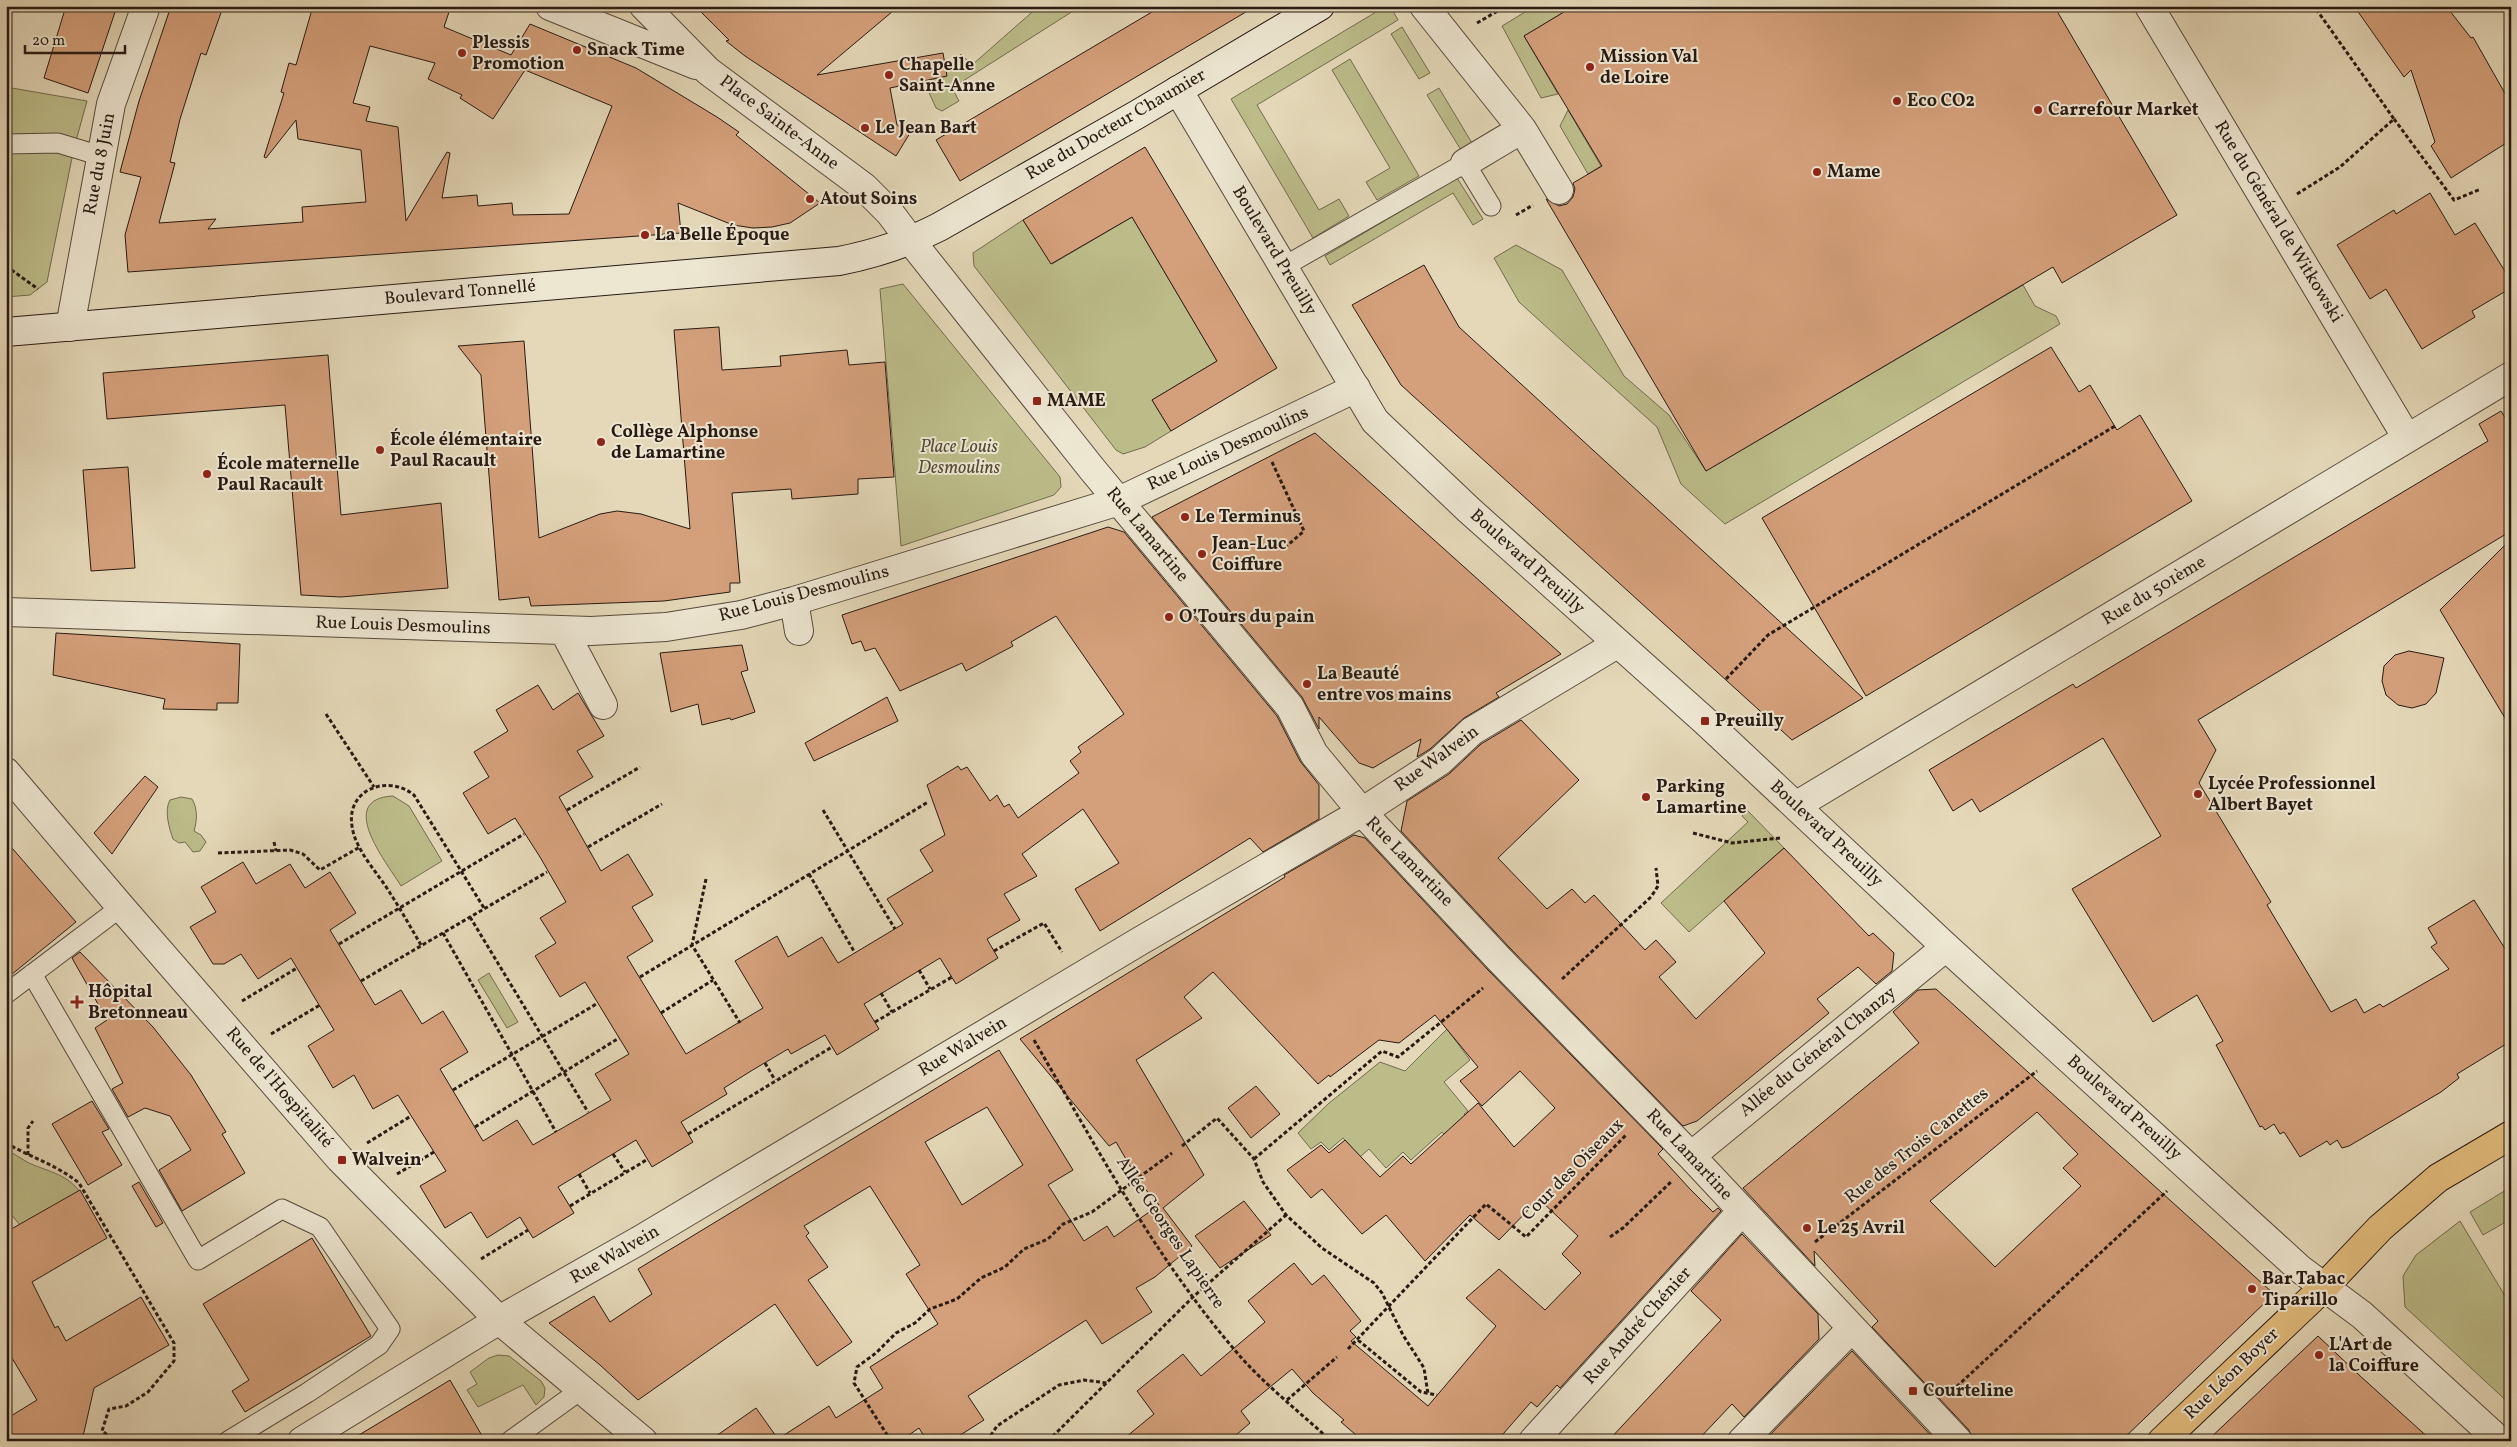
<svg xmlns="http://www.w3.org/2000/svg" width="2517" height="1447" font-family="Vollkorn,serif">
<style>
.green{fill:#bcbc89;stroke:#726b4e}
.building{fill:#d4a07b;stroke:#281a13;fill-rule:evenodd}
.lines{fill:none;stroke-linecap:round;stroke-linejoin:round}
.service-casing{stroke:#574a3c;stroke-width:21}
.pedestrian-casing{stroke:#574a3c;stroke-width:30}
.minor-casing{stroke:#574a3c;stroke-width:30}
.tertiary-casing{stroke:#574a3c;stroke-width:30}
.secondary-casing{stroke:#281a13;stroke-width:30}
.primary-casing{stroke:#281a13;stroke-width:30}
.path{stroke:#281a13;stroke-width:3;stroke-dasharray:4 2.5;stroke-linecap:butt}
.service{stroke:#ede6d1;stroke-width:19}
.pedestrian{stroke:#ede6d1;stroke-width:28}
.minor{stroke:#ede6d1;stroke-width:28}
.tertiary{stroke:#ede6d1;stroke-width:28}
.secondary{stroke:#ede6d1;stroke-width:28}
.primary{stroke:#e2bc7c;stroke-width:28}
.poi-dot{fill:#8f2418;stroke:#ede6d1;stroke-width:2}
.labels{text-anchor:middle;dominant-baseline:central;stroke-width:4;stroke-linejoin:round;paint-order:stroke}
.poi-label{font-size:18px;font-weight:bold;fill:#281a13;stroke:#ede6d1;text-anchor:start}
.street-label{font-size:18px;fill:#281a13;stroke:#ede6d1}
.park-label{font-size:18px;font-style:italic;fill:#544b36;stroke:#ede6d1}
</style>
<rect width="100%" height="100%" fill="#e4d8b8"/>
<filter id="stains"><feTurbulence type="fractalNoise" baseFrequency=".004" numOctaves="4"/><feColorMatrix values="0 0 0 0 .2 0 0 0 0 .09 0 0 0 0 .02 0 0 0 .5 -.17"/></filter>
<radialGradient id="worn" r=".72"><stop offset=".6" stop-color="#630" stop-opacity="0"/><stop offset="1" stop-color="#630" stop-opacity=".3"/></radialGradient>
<!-- green -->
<path class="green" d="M1039 6H1081L952 88 959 101 942 111 936 108 926 86 961 54 972 65Z
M1386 6H1390L1398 20 1257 105 1319 210 1339 199 1349 216 1313 238 1231 99Z
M1535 6H1574L1524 36 1558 94 1541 98 1502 26Z
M1402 27 1430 73 1419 79 1391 34Z
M1350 59 1419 176 1377 200 1366 182 1390 168 1332 70Z
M6 87 87 101 74 148 47 282 30 295 6 297Z
M1439 88 1472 143 1461 150 1427 95Z
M1568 110 1601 166 1588 174 1560 126Z
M1457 178 1483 219 1473 225 1453 193 1330 265 1325 256Z
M1132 217 1217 361 1152 400 1171 431 1145 447 1123 454 1116 450 974 266 973 253 1023 220 1052 264Z
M1516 245 1562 270 1624 376 1669 415 1706 471 2023 285 2035 306 2056 316 2060 324 1725 524 1681 484 1657 427 1519 302 1494 258Z
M903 284 1060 477 1061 487 1054 495 901 546 880 289Z
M393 796 409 806 442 861 401 886C387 863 335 799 393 796Z
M181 797 192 799C198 809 197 821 194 831L201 835 206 842 200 851 193 852 185 842 179 843 173 839C169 828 164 810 170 800Z
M1747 810 1784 848 1689 932 1661 903 1748 822 1742 816Z
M489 973 518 1022 507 1028 478 980Z
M1447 1029 1470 1060 1444 1082 1468 1111 1464 1114 1472 1121 1451 1142 1442 1132 1411 1160 1403 1152 1386 1168 1369 1149 1360 1157 1343 1138 1329 1150 1321 1142 1311 1149 1298 1133 1328 1104 1380 1062 1405 1071Z
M6 1149C13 1153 20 1158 27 1162 45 1171 66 1173 79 1191L20 1225 6 1208Z
M2511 1187V1219L2483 1235 2470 1212Z
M2460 1221 2511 1306V1405L2405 1307 2403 1276 2416 1255Z
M498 1355 509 1356 541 1381 545 1388 544 1397 536 1405 523 1385 478 1407 467 1390 477 1384 470 1372 489 1358Z"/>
<!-- building -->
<path class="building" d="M66 6H117L88 93 44 78Z
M171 6 223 7 206 55 201 53 180 119 170 162 175 163 159 223 216 219 208 229 303 222 302 207 366 202 361 150 298 139 296 120 266 158 264 157 284 93 281 92 289 63 296 65 313 6H451L444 27 511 55 530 24 636 68 717 117 739 132 736 135 820 203 790 223 772 227 753 228 733 225 678 203 681 233 128 272 125 235 141 177 120 172 139 101ZM370 46 435 63 428 79 462 95 460 98 493 119 525 70 612 106 569 214 513 215 512 203 478 206 477 195 442 198 450 153 447 152 406 221 398 127 366 121 370 107 353 103Z
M695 6H899L817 75 943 53 947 76 890 88 897 125 910 133 896 156 745 56 726 41 729 40Z
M1162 6H1256L960 181 936 140Z
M1574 6H2054L2177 215 2062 283 2053 267 1706 471 1546 199 1559 206 1567 204 1573 197 1575 189 1573 183 1602 166 1524 36Z
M2354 6H2446L2471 38 2473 37 2511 104V140L2451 178 2431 146 2435 142 2411 70 2404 77Z
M1145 147 1277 368 1171 431 1152 400 1217 361 1132 217 1051 264 1023 220Z
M2430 193 2455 235 2475 223 2511 281V288L2472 311 2475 317 2422 349 2386 289 2370 299 2337 245 2394 210 2396 214Z
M1424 265 1459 327 1863 698 1792 740 1401 385 1352 305Z
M719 327 722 370 781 366 780 356 847 350 849 365 885 362 894 477 858 479V494L792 499 791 489 732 493 740 583H730V592L664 601 531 606 529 597 499 600 481 375 458 346 524 341 539 538 600 514 617 511 641 514 690 529 674 330Z
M2051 347 2079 392 2090 385 2117 430 2140 415 2192 501 1866 696 1762 518Z
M328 355 341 515 441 503 448 588 341 597 301 595 285 405 107 419 103 373Z
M2501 411 2511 427V531L2198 720 2216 750 2199 783 2271 902 2267 905 2331 1012 2356 999 2364 1013 2380 1004 2383 1007 2449 969 2431 947 2437 943 2428 928 2474 900 2511 958V1041L2457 1074 2459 1078 2441 1092 2349 1146 2342 1148 2337 1140 2330 1145 2327 1141 2300 1157 2284 1132 2280 1134 2274 1124 2265 1130 2262 1126 2260 1127 2216 1045 2223 1041 2197 995 2153 1022 2072 889 2161 836 2103 738 1980 812 1972 799 1953 811 1929 770 2073 684 2076 688 2488 441 2479 424Z
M1315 433 1561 654 1496 693 1499 697 1464 718 1430 749 1417 757 1421 739 1373 768 1359 763 1319 717V729L1302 697 1152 517Z
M128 467 135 568 91 571 83 470Z
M1108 527 1124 532 1277 716 1300 761 1319 785V819L1263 852 1250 838 1100 931 1075 889 1119 863 1083 809 1022 854 1037 876 1004 894 1020 920 987 939 998 958 956 984 940 958 864 1004 879 1029 837 1055 825 1035 791 1054 788 1049 751 1071 724 1088 727 1094 681 1122 693 1142 652 1167 636 1140 558 1187 574 1213 533 1238 520 1217 487 1238 471 1212 445 1228 420 1186 446 1171 398 1095 373 1109 354 1075 333 1088 308 1046 334 1030 291 958 258 979 241 954 224 964H213L190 927 216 912 201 887 243 862 256 884 290 864 305 888 330 872 356 913 330 930 375 1005 401 990 422 1024 443 1011 468 1052 440 1069 483 1141 517 1120 533 1145 611 1100 595 1074 629 1054 585 982 560 997 535 956 556 943 540 918 566 902 540 857 515 818 488 834 463 793 489 777 474 752 508 731 496 710 538 685 553 710 578 693 604 736 577 751 593 777 559 797 601 871 628 854 653 895 632 907 653 941 627 957 686 1054 763 1008 735 961 777 936 788 957 822 937 838 963 903 924 887 899 933 871 920 850 945 835 927 785 958 766 961 770 967 767 990 801 997 795 1004 807 1009 804 1018 818 1079 773 1070 761 1081 752 1078 747 1124 714 1056 616 1011 642 1013 646 966 671 962 663 900 691 875 648 865 651 861 641 852 644 842 615Z
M2511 539V728L2440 610Z
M56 633 240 644 238 703H217V710L163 709 165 699 53 675Z
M742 645 748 670 741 672 755 712 731 720 730 718 702 725 698 704 671 712 660 653Z
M2409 651 2444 658 2436 693 2426 704 2412 708 2398 705 2386 695 2382 681 2384 666 2395 655Z
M887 697 898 721 814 761 805 743Z
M1521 720 1579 780 1498 858 1547 909 1572 889 1585 903 1594 895 1645 950 1656 940 1676 962 1659 977 1696 1019 1765 953 1724 901 1784 848 1869 936 1873 933 1894 953 1892 971 1876 984 1858 967 1817 999 1829 1013 1697 1121 1683 1126 1510 948 1401 831 1407 801 1449 774 1481 744Z
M145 776 158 787 112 854 94 833Z
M1354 835 1365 838 1488 970 1663 1149 1658 1154 1690 1189 1713 1212 1718 1208 1721 1211 1560 1388 1557 1385 1537 1407 1531 1402 1497 1441H1363L1341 1422 1344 1420 1313 1393 1292 1369 1241 1411 1250 1423 1229 1441H1121L1154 1414 1137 1391 1183 1354 1201 1376 1214 1365 1265 1322 1248 1301 1294 1263 1312 1285 1324 1275 1361 1321 1350 1331 1356 1337 1351 1341 1428 1406 1496 1326 1466 1298 1499 1269 1545 1310 1581 1273 1562 1254 1578 1236 1539 1199 1499 1240 1470 1215 1425 1261 1386 1215 1362 1234 1322 1189 1311 1198 1287 1170 1321 1145 1329 1153 1345 1140 1380 1177 1403 1156 1411 1164 1478 1103 1514 1147 1555 1108 1520 1071 1482 1106 1460 1081 1478 1067 1435 1015 1399 1043 1379 1040 1330 1077 1329 1075 1318 1084 1213 972 1184 997 1202 1018 1136 1060 1204 1175 1163 1208 1192 1246 1155 1277 1136 1288 1152 1312 1102 1344 1086 1320 968 1396 984 1420 951 1441H927L919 1428 900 1441H709L756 1408 778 1439 829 1406 836 1418 883 1388 870 1367 938 1324 906 1274 920 1265 870 1186 804 1226 809 1233 806 1236 828 1267 808 1280 852 1342 817 1366 775 1304 638 1400 600 1365 549 1323 594 1296 610 1322 652 1294 638 1269 999 1050 1073 1170 1048 1185 1084 1241 1107 1226 1114 1237 1159 1205 1140 1183 1116 1142 1109 1146 1020 1039 1285 877 1284 875ZM987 1107 1023 1165 962 1205 925 1142Z
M6 841 76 922 6 979Z
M80 952 153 1027 191 1075 226 1132 222 1134 245 1173 182 1211 159 1170 191 1150 170 1116 145 1108 128 1117 112 1089 123 1083 95 1028 107 1020 72 958Z
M1936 989 2274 1294 2121 1441H1973L1969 1430 1872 1327 1878 1321 1814 1251 1815 1266 1743 1188 1919 1043 1893 1012 1918 990ZM2037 1112 2078 1154 2063 1168 2081 1186 1995 1267 1930 1201Z
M1256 1086 1280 1114 1251 1138 1228 1108Z
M92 1101 109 1129 102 1132 122 1165 88 1185 52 1124Z
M139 1182 163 1223 156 1227 132 1186Z
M80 1190 107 1238 32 1282 55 1328 58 1326 66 1341 141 1297 169 1345 94 1388 82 1441H6V1419L37 1400 6 1348V1232Z
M1244 1201 1271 1235 1220 1268 1195 1236Z
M1742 1234 1818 1314 1819 1339 1744 1417 1732 1404 1697 1441H1608L1721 1320 1691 1291Z
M312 1238 371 1336 245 1412 232 1391 249 1380 203 1304Z
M2318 1336 2358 1374 2432 1441H2207Z
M1852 1351 1936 1441H1765V1440Z
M450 1380 485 1441H349L437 1388Z"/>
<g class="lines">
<defs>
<path id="service" d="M6 144 58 143 101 156
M1283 267 1465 163 1491 206
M32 974 198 1260 282 1209 320 1227 390 1329 379 1345 307 1393 228 1441
M6 994 121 907
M510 1441 582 1389"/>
<path id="pedestrian" d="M1424 6 1522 129 1559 190
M1465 163 1522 129"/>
<path id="minor" d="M2149 6 2407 438
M911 241 1092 469 1290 707 1314 754 1362 812 1499 959 1691 1156 1958 1441
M70 327 111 104 146 6
M794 601 799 631
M6 612 591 631 666 627 741 615 794 601 1119 501 1356 388
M564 631 603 705
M6 772 121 907 340 1159 499 1320 643 1441
M1797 805 2511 376
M1691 1156 1946 947
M302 1441 499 1320 640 1240 1140 941 1362 812 1440 761 1472 731 1617 644
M1533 1441 1742 1211
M1742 1441 1852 1328"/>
<path id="tertiary" d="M550 6 696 65
M644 6 708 71 864 187 890 213 911 241
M1178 90 1375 421 1469 510 1705 721 1946 947 2300 1269 2362 1315 2500 1441"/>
<path id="secondary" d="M6 332 839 261C875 254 906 244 939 227L1138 114 1320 6"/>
<path id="primary" d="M2162 1441 2324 1287 2380 1228 2438 1178 2511 1135"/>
</defs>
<!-- service casing -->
<use href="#service" class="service-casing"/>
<!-- pedestrian casing -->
<use href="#pedestrian" class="pedestrian-casing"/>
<!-- minor casing -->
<use href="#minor" class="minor-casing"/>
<!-- tertiary casing -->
<use href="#tertiary" class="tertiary-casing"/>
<!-- secondary casing -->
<use href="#secondary" class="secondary-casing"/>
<!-- primary casing -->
<use href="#primary" class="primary-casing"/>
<!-- path -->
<path class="path" d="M1477 23 1506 6
M2394 119 2454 200 2481 189
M2297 194 2340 167 2394 119 2314 6
M1516 215 1533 205
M6 266 38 289
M1272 462 1304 531 1282 550
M1726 679 1768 635 2115 426
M326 714 374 787
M567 810 640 767
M823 810 895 929
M1693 833 1732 843 1780 838
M274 842 276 851
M588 847 662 804
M218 853 290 850 303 854 320 870 360 847
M809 874 855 953
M706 879 692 945 740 1023
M470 917 588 1112
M443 933 556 1132
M339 944 524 834
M421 945C411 928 401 910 390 893 378 873 355 850 352 826 346 789 388 774 414 795L484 908
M994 951 1044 923 1062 952
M919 970 930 989
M640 977 928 802
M1562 979 1651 897 1658 886 1656 868
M361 981 547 872
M881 993 892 1012
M242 1001 297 968
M661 1013 713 980
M875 1022 952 977
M271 1034 320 1005
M1034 1040C1097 1148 1157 1261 1239 1355 1265 1385 1302 1414 1331 1441
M765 1063 775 1080
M453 1090 598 1003
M475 1127 619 1038
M688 1134 832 1047
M6 1143C30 1157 57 1165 79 1183L174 1343V1361L148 1392 126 1406 109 1409 102 1431 116 1441
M367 1143 411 1116
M1182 1146 1217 1118 1254 1159 1263 1182 1286 1215 1322 1248 1374 1283 1382 1293 1403 1335 1424 1368 1428 1394
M613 1154 625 1172
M28 1155V1128L33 1121
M1254 1159 1382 1051 1398 1057 1483 988
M397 1174 434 1152
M579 1174 590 1193
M570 1206 648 1159
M1610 1237 1623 1228 1672 1181
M1815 1242 2037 1071
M481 1259 528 1230
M1358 1340 1421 1392 1437 1395
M1348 1349 1486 1204 1526 1237 1627 1134
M1952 1391 2167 1191
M1287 1400 1337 1357
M891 1441 854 1383 857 1367 876 1353 896 1333 915 1323 930 1309 957 1299 981 1278 1005 1267 1024 1249 1048 1239 1063 1224 1092 1212 1172 1153
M987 1441 997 1426 1059 1385 1084 1380 1107 1383
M1048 1441 1193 1297 1286 1215"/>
<!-- service -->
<use href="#service" class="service"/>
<!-- pedestrian -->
<use href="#pedestrian" class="pedestrian"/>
<!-- minor -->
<use href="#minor" class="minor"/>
<!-- tertiary -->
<use href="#tertiary" class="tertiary"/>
<!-- secondary -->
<use href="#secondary" class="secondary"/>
<!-- primary -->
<use href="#primary" class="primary"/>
</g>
<!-- markers -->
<g class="poi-dot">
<circle cx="577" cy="50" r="5"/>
<circle cx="462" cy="53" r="5"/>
<circle cx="1590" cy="67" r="5"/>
<circle cx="889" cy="75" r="5"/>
<circle cx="1897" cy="101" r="5"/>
<circle cx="2038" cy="110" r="5"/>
<circle cx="865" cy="128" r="5"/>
<circle cx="1817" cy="172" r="5"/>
<circle cx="810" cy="199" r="5"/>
<circle cx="645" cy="235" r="5"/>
<rect x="1032" y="396" width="10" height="10" rx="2.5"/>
<circle cx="601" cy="442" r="5"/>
<circle cx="380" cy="450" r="5"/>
<circle cx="207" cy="474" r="5"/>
<circle cx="1185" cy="517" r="5"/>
<circle cx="1202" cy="554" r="5"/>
<circle cx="1169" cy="617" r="5"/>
<circle cx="1307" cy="684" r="5"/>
<rect x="1700" y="716" width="10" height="10" rx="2.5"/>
<circle cx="2198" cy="794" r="5"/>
<circle cx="1646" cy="797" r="5"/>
<path d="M74.5 994.5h5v5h5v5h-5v5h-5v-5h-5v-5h5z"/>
<rect x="337" y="1155" width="10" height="10" rx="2.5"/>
<circle cx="1807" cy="1228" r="5"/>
<circle cx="2252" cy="1289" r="5"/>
<circle cx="2319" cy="1355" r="5"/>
<rect x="1908" y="1386" width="10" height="10" rx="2.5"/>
</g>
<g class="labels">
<!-- poi labels -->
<g class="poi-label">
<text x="472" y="43">Plessis<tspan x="472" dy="21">Promotion</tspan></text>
<text x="587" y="50">Snack Time</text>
<text x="1600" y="57">Mission Val<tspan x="1600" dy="21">de Loire</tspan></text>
<text x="899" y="65">Chapelle<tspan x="899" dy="21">Saint-Anne</tspan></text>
<text x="1907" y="101">Eco CO2</text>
<text x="2048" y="110">Carrefour Market</text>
<text x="875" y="128">Le Jean Bart</text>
<text x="1827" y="172">Mame</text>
<text x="820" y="199">Atout Soins</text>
<text x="655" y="235">La Belle Époque</text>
<text x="1047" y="401">MAME</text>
<text x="611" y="432">Collège Alphonse<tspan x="611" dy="21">de Lamartine</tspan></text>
<text x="390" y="440">École élémentaire<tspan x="390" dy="21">Paul Racault</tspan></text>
<text x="217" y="464">École maternelle<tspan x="217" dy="21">Paul Racault</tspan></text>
<text x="1195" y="517">Le Terminus</text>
<text x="1212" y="544">Jean-Luc<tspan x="1212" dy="21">Coiffure</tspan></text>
<text x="1179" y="617">O’Tours du pain</text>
<text x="1317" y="674">La Beauté<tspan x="1317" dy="21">entre vos mains</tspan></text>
<text x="1715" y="721">Preuilly</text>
<text x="2208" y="784">Lycée Professionnel<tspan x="2208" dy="21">Albert Bayet</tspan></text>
<text x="1656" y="787">Parking<tspan x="1656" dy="21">Lamartine</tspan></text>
<text x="88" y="992">Hôpital<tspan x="88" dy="21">Bretonneau</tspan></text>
<text x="352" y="1160">Walvein</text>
<text x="1817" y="1228">Le 25 Avril</text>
<text x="2262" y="1279">Bar Tabac<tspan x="2262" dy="21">Tiparillo</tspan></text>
<text x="2329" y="1345">L'Art de<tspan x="2329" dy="21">la Coiffure</tspan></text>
<text x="1923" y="1391">Courteline</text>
</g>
<!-- street labels -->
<g class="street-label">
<text transform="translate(779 123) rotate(37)">Place Sainte-Anne</text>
<text transform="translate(1116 125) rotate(-30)">Rue du Docteur Chaumier</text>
<text transform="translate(100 164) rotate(-79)">Rue du 8 Juin</text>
<text transform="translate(2278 222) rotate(59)">Rue du Général de Witkowski</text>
<text transform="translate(1274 251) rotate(59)">Boulevard Preuilly</text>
<text transform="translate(460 293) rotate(-5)">Boulevard Tonnellé</text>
<text transform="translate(1228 449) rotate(-25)">Rue Louis Desmoulins</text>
<text transform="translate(1147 535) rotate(50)">Rue Lamartine</text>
<text transform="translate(1527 562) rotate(42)">Boulevard Preuilly</text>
<text transform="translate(2154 591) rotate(-31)">Rue du 501ème</text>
<text transform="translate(804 594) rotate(-15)">Rue Louis Desmoulins</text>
<text transform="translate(403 626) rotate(2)">Rue Louis Desmoulins</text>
<text transform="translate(1437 759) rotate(-36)">Rue Walvein</text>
<text transform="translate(1826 834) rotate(43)">Boulevard Preuilly</text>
<text transform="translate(1409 862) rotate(46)">Rue Lamartine</text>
<text transform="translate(963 1047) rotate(-31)">Rue Walvein</text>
<text transform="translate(1818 1052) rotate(-39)">Allée du Général Chanzy</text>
<text transform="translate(279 1088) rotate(49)">Rue de l'Hospitalité</text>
<text transform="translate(2124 1108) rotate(42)">Boulevard Preuilly</text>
<text transform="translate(1917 1146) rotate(-38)">Rue des Trois Canettes</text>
<text transform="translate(1689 1155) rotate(47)">Rue Lamartine</text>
<text transform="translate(1573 1170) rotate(-45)">Cour des Oiseaux</text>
<text transform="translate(1170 1233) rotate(56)">Allée Georges Lapierre</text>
<text transform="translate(615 1255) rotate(-30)">Rue Walvein</text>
<text transform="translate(1638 1326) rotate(-48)">Rue André Chénier</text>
<text transform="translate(2232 1374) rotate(-44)">Rue Léon Boyer</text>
</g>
<!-- park labels -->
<g class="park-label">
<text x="959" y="447">Place Louis<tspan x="959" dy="21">Desmoulins</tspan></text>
</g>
</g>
<!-- margin -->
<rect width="2517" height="1447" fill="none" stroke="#e4d8b8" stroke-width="25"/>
<rect x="8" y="8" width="2502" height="1432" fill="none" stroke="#281a13" stroke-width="2.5"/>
<rect x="12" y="12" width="2492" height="1422" fill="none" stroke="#281a13"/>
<!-- scale -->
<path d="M25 45v8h100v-8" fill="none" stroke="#281a13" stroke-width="2.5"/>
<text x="32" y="45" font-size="15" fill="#281a13" stroke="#ede6d1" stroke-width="4" paint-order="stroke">20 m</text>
<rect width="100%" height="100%" filter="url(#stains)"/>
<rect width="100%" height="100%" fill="url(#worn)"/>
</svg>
